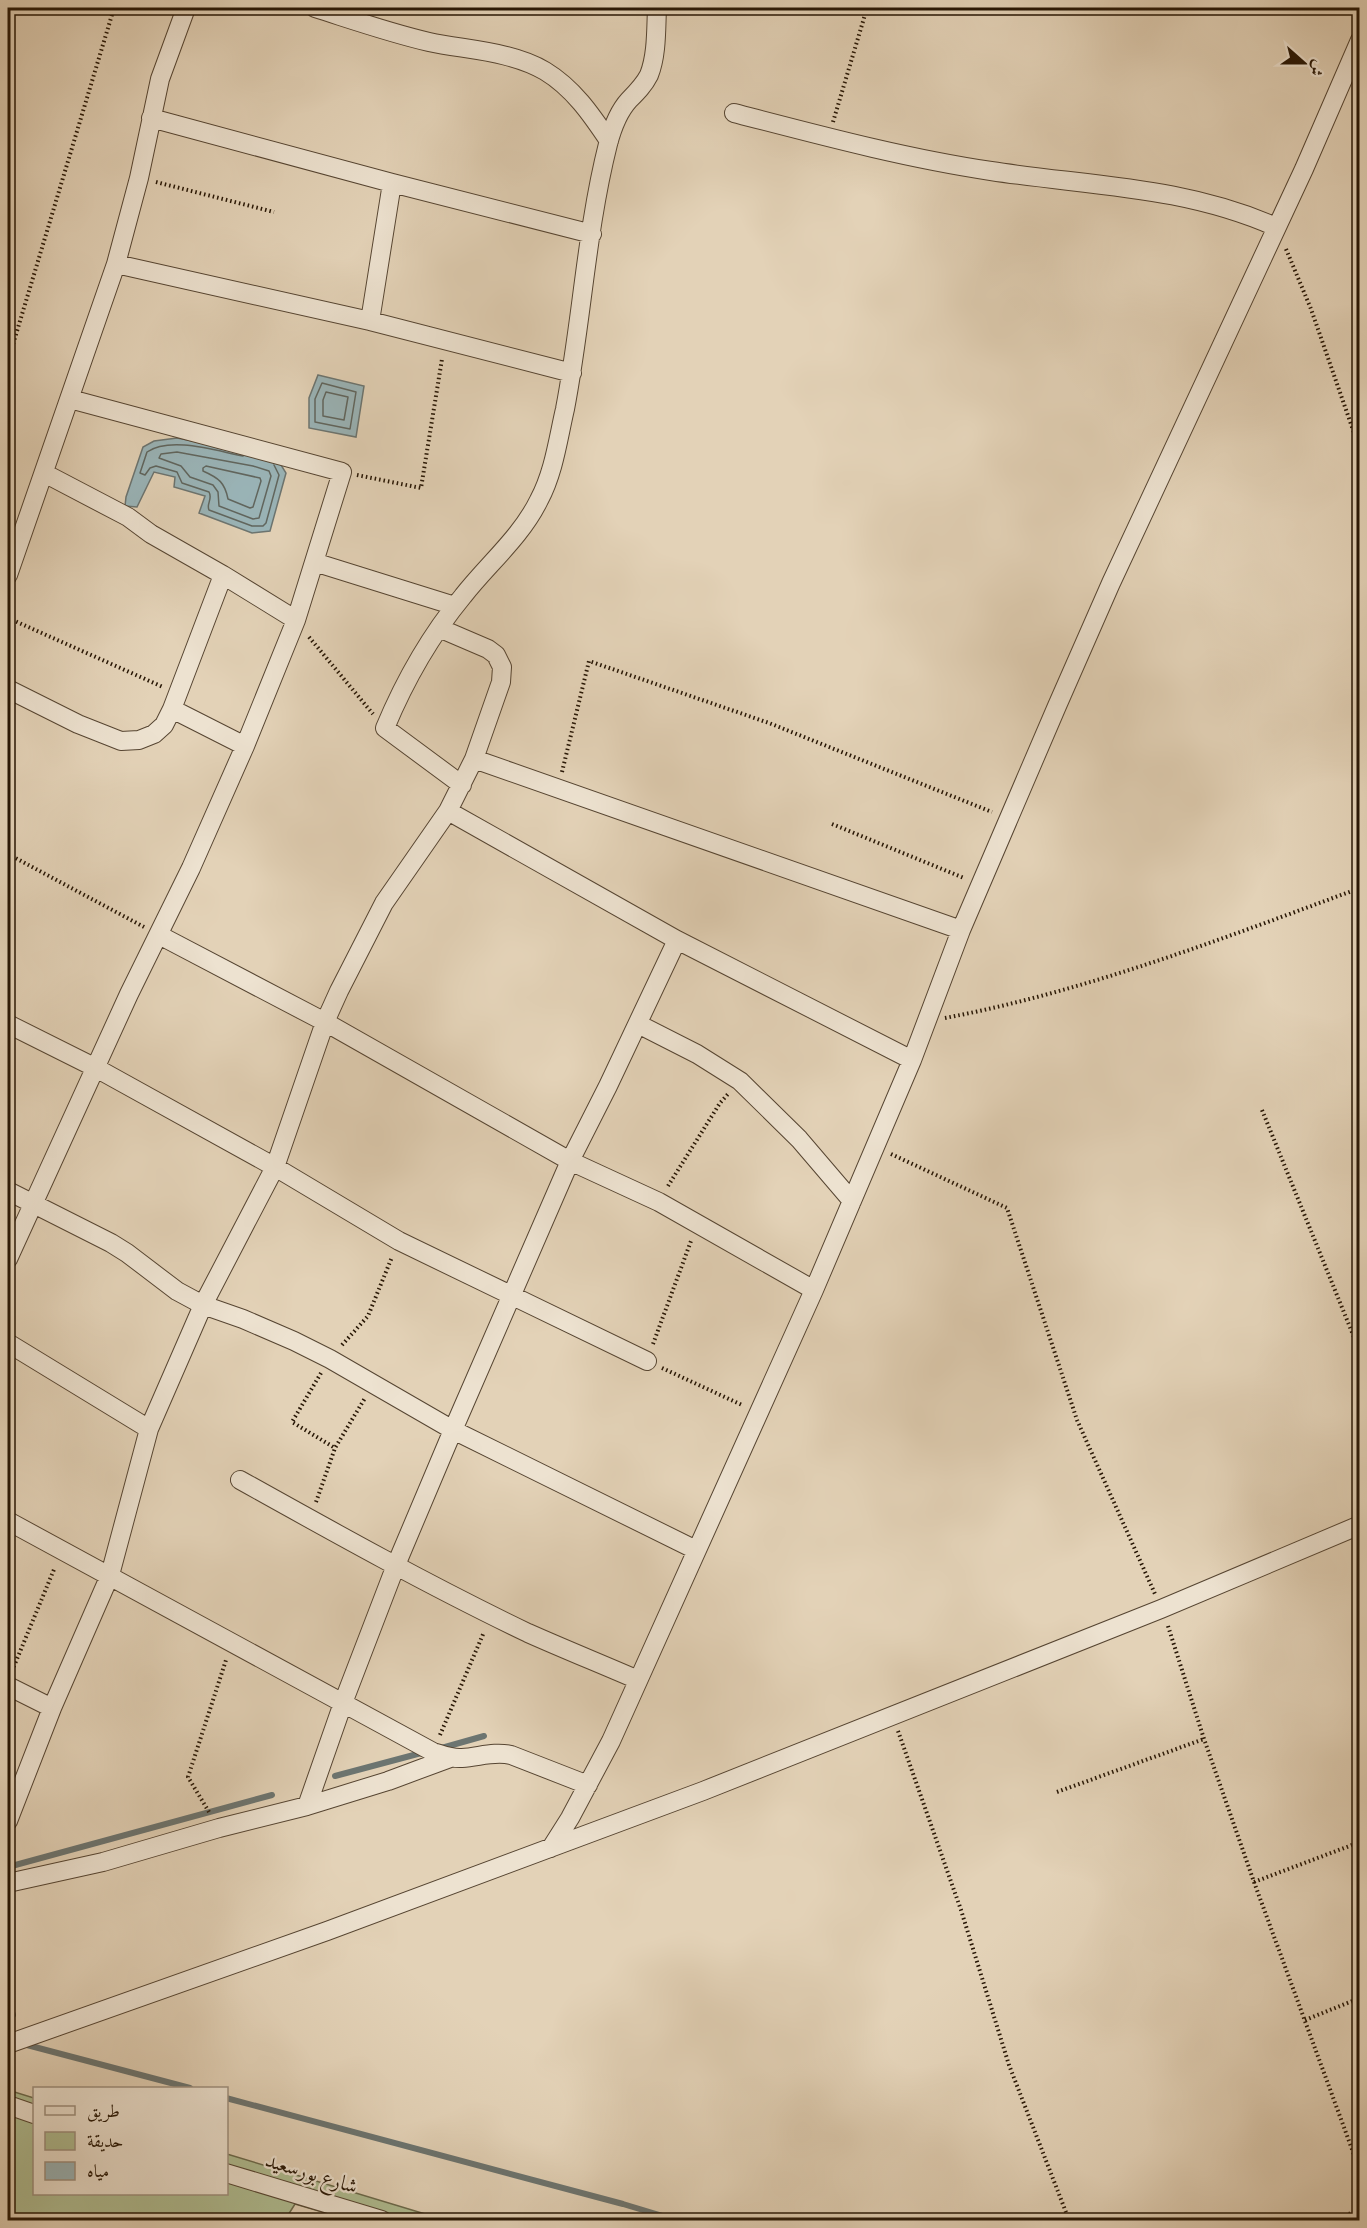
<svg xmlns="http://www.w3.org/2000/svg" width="1367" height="2228" font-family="'Sorts Mill Goudy',Amiri,serif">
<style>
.green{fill:#afbd92;stroke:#6b6a4c;stroke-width:1.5}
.water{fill:#9ab5b9;stroke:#6c7571;stroke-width:1.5}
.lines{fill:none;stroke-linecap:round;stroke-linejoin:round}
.shore{stroke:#60665f;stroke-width:1.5}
.stream{stroke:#6c7571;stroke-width:6}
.street-casing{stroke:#564532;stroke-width:20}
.path{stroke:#271605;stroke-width:4;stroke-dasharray:1.5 3;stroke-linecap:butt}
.street{stroke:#ede2d0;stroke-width:18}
.labels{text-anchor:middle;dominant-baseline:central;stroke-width:4.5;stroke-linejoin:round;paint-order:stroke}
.street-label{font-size:21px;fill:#271605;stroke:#ede2d0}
</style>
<rect width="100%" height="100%" fill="#e3d2b7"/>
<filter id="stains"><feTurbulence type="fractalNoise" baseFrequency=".00333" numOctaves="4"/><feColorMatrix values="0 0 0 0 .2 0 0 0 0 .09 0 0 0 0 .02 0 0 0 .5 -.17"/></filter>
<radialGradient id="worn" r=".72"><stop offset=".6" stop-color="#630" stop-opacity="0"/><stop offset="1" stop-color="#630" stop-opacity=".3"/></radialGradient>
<!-- green -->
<path class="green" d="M8 2090 34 2098V2194H226L227 2154 445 2220H350L295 2204 285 2220H8Z"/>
<!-- water -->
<path class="water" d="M318 375 364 386 356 437 309 428V398Z
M177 438 256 453 278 460 286 473 270 531 252 533 199 513 205 496 174 487 175 477 154 472 137 507 125 506 126 497 143 447 154 441Z"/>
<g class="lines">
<!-- shore -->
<path class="shore" d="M322 383 356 392 350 429 315 422V399Z
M326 392 348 397 344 420 323 416V400Z
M177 452 253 466 269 471 271 476 259 518 253 519 219 506 218 492 213 485 190 477 181 466 159 458 161 454Z
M243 456C216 451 171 436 147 452L140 473 145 475 150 468 156 466 177 472 182 483 209 492C213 499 206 504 209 510L252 526H263L266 523 279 475 274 465
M206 466 260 478 261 481 253 507 250 508 228 499C225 483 219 478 203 471V468Z"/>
<!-- stream -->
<path class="stream" d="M438 1749 484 1736
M335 1776 425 1752
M8 1867 272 1795
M8 2000 13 2015
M27 2045 190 2088
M226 2098 623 2204 676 2220"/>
<defs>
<path id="street" d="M315 8C353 20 390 33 429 42 466 50 511 51 545 71 573 88 591 114 609 141
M734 113C819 135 904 158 991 171 1089 186 1184 186 1276 227
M151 118 392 183 592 234
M116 264 370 321 572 373
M370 321 392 183
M44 473 128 517 151 534 223 575 296 620
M314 562 455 606
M8 575 116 264 139 178 160 79 186 8
M8 689 78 724 121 741 139 740 154 734 164 725 172 709 223 575
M172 709 245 746
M474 759 961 930
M462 785 385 728C405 680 430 636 463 596 488 564 521 537 539 500 554 472 558 439 565 409 582 321 586 231 608 144 612 129 618 112 629 100 637 92 644 85 649 75 657 55 656 29 657 8
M448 811 677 940 912 1060
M159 935 325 1022 570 1161 659 1202 814 1290
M8 1024 96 1068 275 1167 399 1241 647 1361
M638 1024 697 1054 740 1081 799 1139 852 1201
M8 1191 111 1243 127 1253 177 1291 203 1305 243 1319 294 1341 330 1359 453 1430 696 1550
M8 1259 129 994 191 868 245 746 296 620 342 472 70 399
M8 1343 149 1429
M240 1480C335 1533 430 1586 528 1633 564 1649 601 1664 638 1680
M8 1521 433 1752C443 1755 452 1759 462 1758 479 1757 494 1751 511 1755L588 1785
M8 1686 52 1708
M307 1806 343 1703 396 1565 453 1430 570 1161 608 1086 677 940
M8 1821 52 1708 110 1575 149 1429 203 1305 275 1167 325 1022 339 991 384 903 448 811 474 759 501 682 502 667 496 655 488 649 439 628
M551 1848 570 1818 611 1741 814 1290 912 1060 961 930 1057 706 1111 583 1304 169 1360 40
M8 1883 103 1862 219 1828 307 1806 388 1781 450 1758
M8 2044 327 1931 703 1791 1161 1609 1360 1525
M8 2105 34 2114
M226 2173 382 2220"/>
</defs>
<!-- street casing -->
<use href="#street" class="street-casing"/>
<!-- path -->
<path class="path" d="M833 122 867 8
M156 182 274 212
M1286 249 1311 309 1360 450
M8 361 114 8
M357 475 421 488 442 359
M8 618 163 687
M309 637 373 714
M562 772 589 661 769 723 992 812
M832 824 964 878
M8 854 144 927
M945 1018C1087 991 1224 938 1360 888
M1262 1110 1360 1352
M891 1154 1007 1208 1077 1420 1155 1594
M668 1186 720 1103 728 1094
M653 1344 691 1241
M342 1345 368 1316 392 1257
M662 1368 742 1405
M321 1373 292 1422 335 1448
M316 1502 335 1448 365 1398
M1168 1626 1204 1739 1254 1882 1360 2171
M12 1671 55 1567
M898 1731 961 1910 1009 2065 1069 2220
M440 1735 484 1632
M1057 1792 1204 1739
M209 1812 188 1777 226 1660
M1254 1882 1360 1842
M1305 2020 1360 1998
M1332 2220 1360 2210"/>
<!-- street -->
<use href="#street" class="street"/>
</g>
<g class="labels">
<!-- street labels -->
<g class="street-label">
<text transform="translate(311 2175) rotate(17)">شارع بورسعيد</text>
</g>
</g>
<!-- margin -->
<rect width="1367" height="2228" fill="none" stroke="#e3d2b7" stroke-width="30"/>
<rect x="9" y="9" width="1349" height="2210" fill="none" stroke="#271605" stroke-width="3"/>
<rect x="15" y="15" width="1337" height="2198" fill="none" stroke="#271605" stroke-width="1.5"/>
<!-- legend -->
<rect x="33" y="2087" width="195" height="108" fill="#ede2d0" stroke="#9e907f" stroke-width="1.5"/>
<rect x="45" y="2106" width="30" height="9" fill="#ede2d0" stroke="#9e907f" stroke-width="1.5"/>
<text x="87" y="2117" font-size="18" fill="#271605">طريق</text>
<rect x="45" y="2132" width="30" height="18" fill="#afbd92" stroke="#9e907f" stroke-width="1.5"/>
<text x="87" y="2147" font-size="18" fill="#271605">حديقة</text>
<rect x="45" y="2162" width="30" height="18" fill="#9ab5b9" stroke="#9e907f" stroke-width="1.5"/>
<text x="87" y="2177" font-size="18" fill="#271605">مياه</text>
<!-- north arrow -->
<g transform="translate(1304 63) rotate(111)" stroke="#ede2d0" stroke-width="4.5" paint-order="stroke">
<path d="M0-4.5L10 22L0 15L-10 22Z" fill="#271605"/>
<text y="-9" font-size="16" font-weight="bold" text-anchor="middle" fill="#271605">ش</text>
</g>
<rect width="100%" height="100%" filter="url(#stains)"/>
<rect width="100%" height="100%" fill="url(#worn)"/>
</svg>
